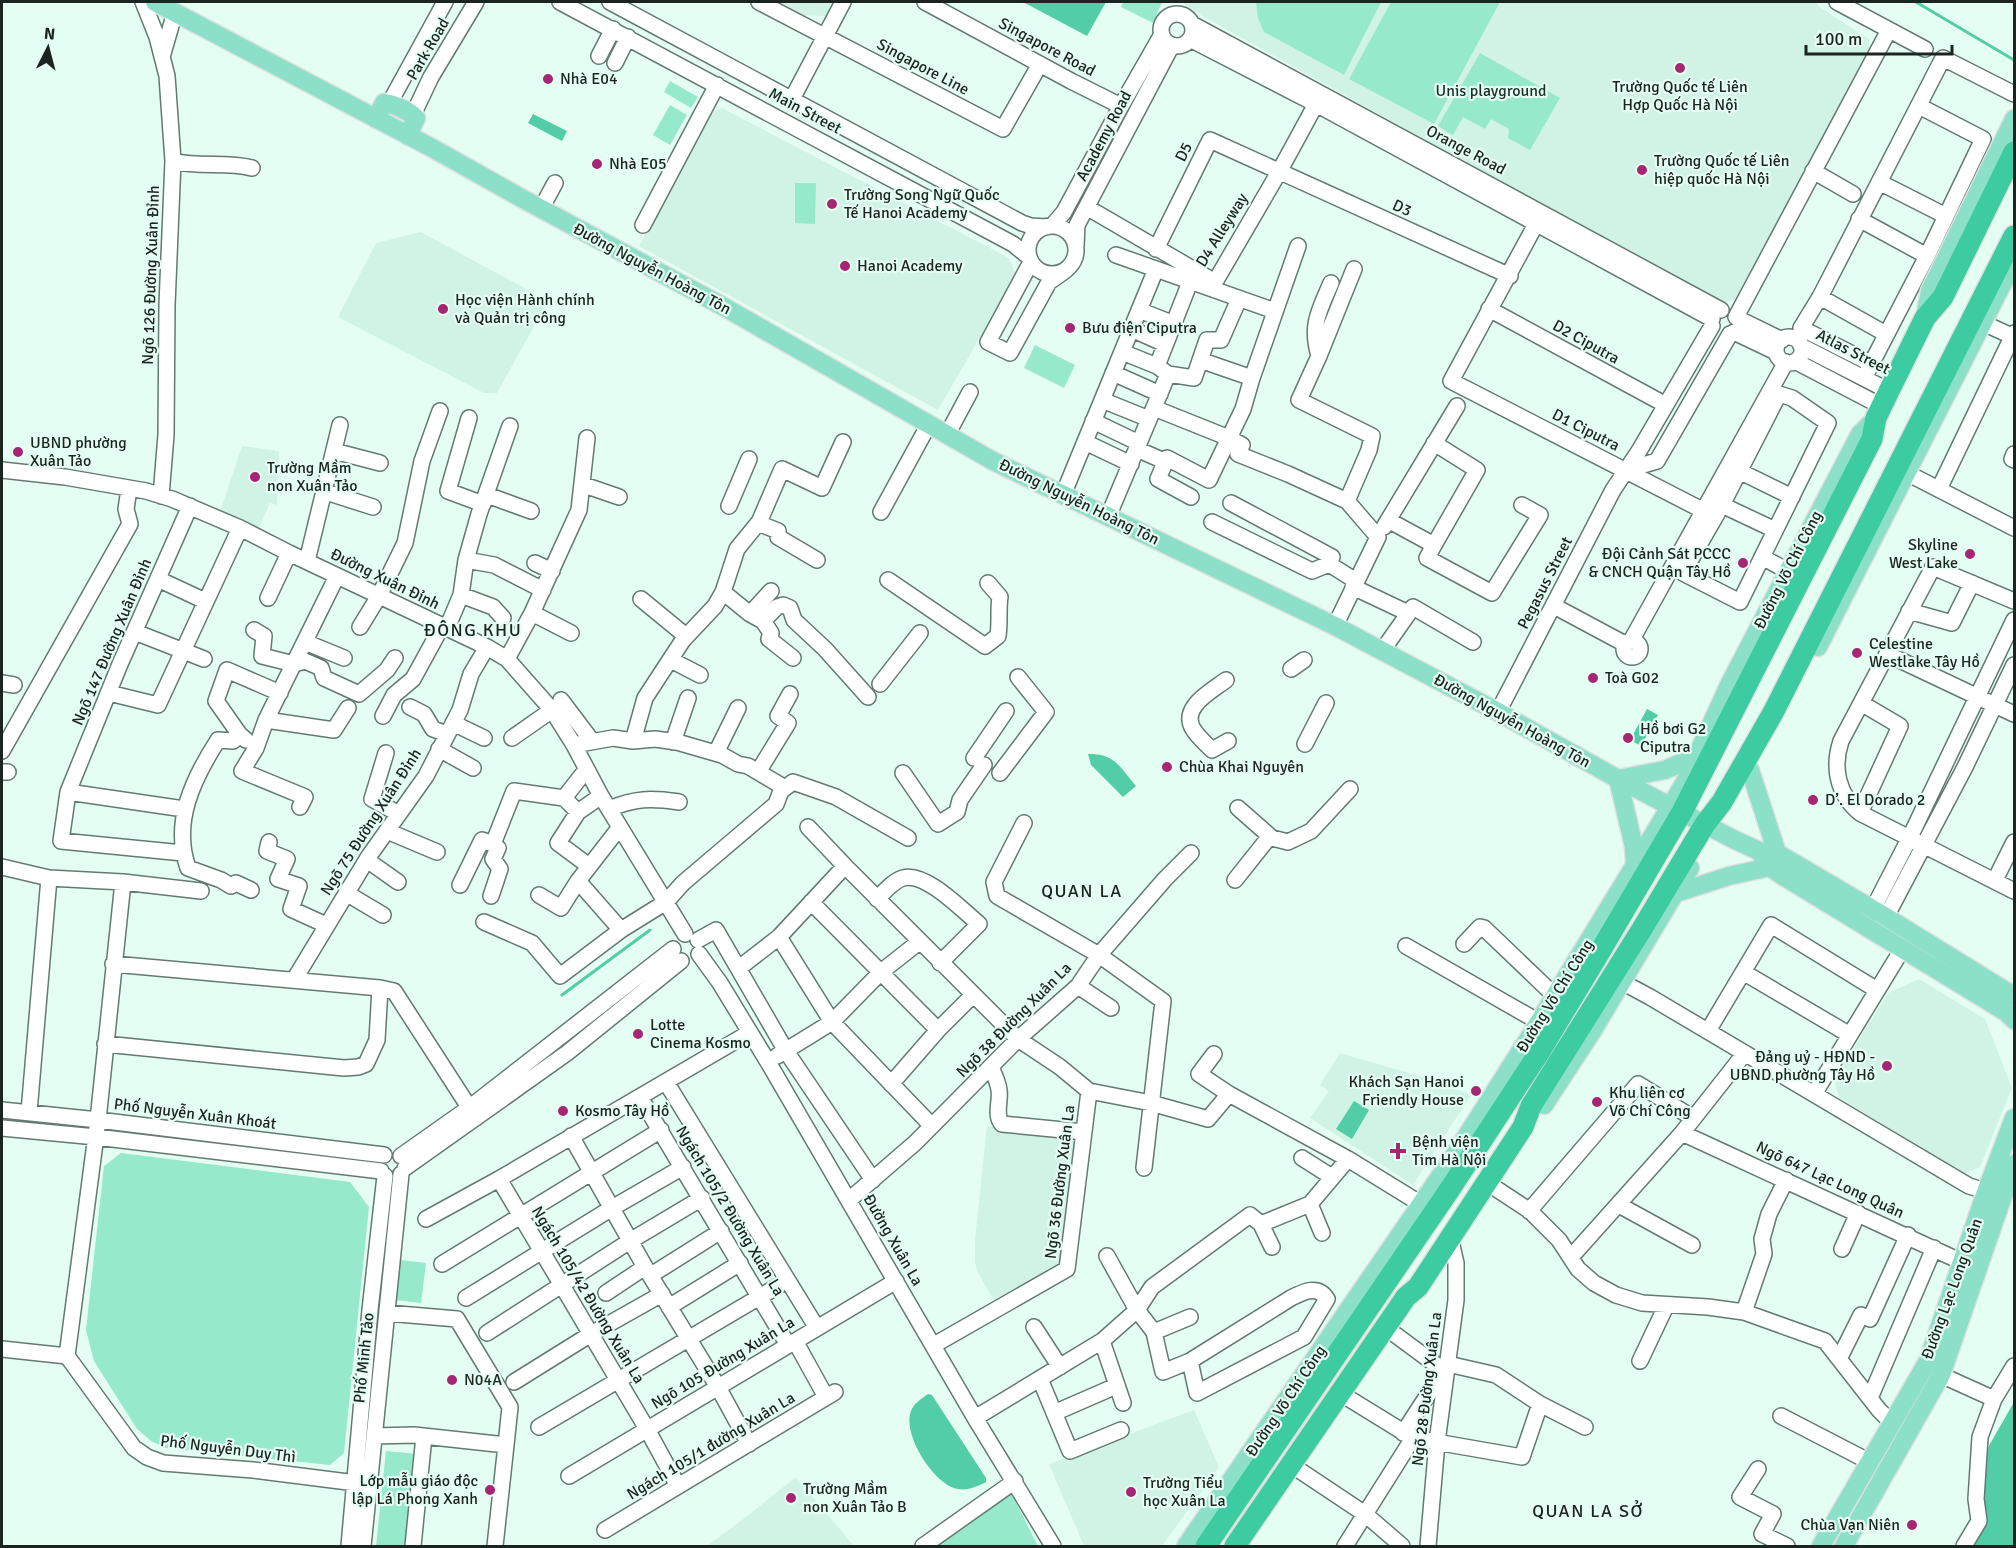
<svg xmlns="http://www.w3.org/2000/svg" width="2016" height="1548" font-family="Signika,sans-serif">
<style>
.built{fill:#d1f3e5}
.green{fill:#96e9ca}
.water{fill:#52cda6}
.lines{fill:none;stroke-linecap:round;stroke-linejoin:round}
.stream{stroke:#52cda6;stroke-width:3}
.minor-casing{stroke:#637a71;stroke-width:18}
.major-casing{stroke:#dfe0e0;stroke-width:21}
.highway-casing{stroke:#dfe0e0;stroke-width:24}
.minor{stroke:#fff;stroke-width:15}
.major{stroke:#8be0c7;stroke-width:18}
.highway{stroke:#3dcca1;stroke-width:21}
.poi-dot{fill:#a72674;stroke:#e5fef4;stroke-width:2}
.labels{text-anchor:middle;dominant-baseline:central;stroke-width:4.5;stroke-linejoin:round;paint-order:stroke}
.street-label{font-size:16px;fill:#1b2420;stroke:#e5fef4}
.poi-label{font-size:16px;fill:#1b2420;stroke:#e5fef4;text-anchor:start}
.park-label{font-size:16px;fill:#1a2f28;stroke:#e5fef4}
.neighbourhood-label{font-size:18px;letter-spacing:1.5px;fill:#1b2420;stroke:#e5fef4}
</style>
<rect width="100%" height="100%" fill="#e5fef4"/>
<!-- built -->
<path class="built" d="M761 2H833L826 16 785 15Z
M1184 2H1816L1818 6 1869 39V52L1735 299 1727 303 1712 299 1186 7Z
M722 108 1009 258 1016 275 938 410 639 246 713 112Z
M421 232 548 301 497 393H484L338 317 376 243Z
M242 446 279 451 277 505 270 503 259 528 220 512Z
M1919 979 1985 1019 2012 1088 1980 1167 1964 1174 1839 1098 1834 1080 1888 993Z
M1340 1053 1429 1079 1471 1095 1413 1185 1310 1118 1329 1091 1320 1085Z
M987 1126 1078 1136 1064 1266 996 1304 977 1271 975 1262V1239Z
M1194 1410 1219 1467 1162 1546H1084L1049 1464Z
M796 1477 854 1546H707L742 1520Z"/>
<!-- green -->
<path class="green" d="M1123 2H1162L1153 23 1121 7Z
M1256 2H1381L1344 75 1264 32 1258 18Z
M1391 2H1500L1434 124 1349 79Z
M1480 53 1560 98 1530 150 1508 138 1509 129 1491 119 1485 129 1463 117 1453 135 1438 126Z
M670 81 698 97 691 108 664 92Z
M670 105 687 115 670 145 653 135Z
M795 183H816L815 224 795 223Z
M1035 345 1075 365 1064 388 1024 368Z
M121 1153 350 1182 369 1207 344 1453 330 1465 166 1448 151 1441 137 1429 94 1361 86 1330 104 1166Z
M400 1260 426 1263 421 1303 395 1300Z
M386 1451 418 1454 409 1546H376Z
M1010 1491 1038 1546H937Z"/>
<!-- water -->
<path class="water" d="M1023 2H1106L1087 36Z
M533 114 567 131 562 141 528 123Z
M1647 709 1658 715 1641 746 1630 740Z
M1088 754C1114 753 1120 767 1136 786L1123 797 1091 765Z
M1354 1101 1369 1110 1352 1139 1336 1129Z
M928 1394 932 1395 986 1478V1482C976 1487 966 1492 954 1488 932 1481 902 1434 911 1411 914 1403 921 1399 928 1394Z
M2014 1402V1546H1967L1982 1458Z"/>
<g class="lines">
<!-- stream -->
<path class="stream" d="M1916 2 2014 60
M562 995 650 930"/>
<defs>
<path id="minor" d="M143 2 157 37 167 76 173 161 167 305 166 435 161 496
M560 2 1013 244 1029 257
M610 2 1022 223 1031 226 1046 227
M759 2 1003 129 1040 64
M925 2 1071 81 1121 106
M1837 2 1925 49
M1161 30a16 16 0 1 1 32 0a16 16 0 1 1-32 0Z
M1192 24 1721 310
M1190 39 1316 104 1712 319
M599 56 613 29
M162 57 175 12
M615 63 628 37
M792 99 843 2
M389 104 445 2
M413 115 431 77 476 2
M173 161C201 168 225 161 252 168
M1813 171 1853 194
M1879 182 1946 216
M1086 208 1095 212 1215 282 1279 172 1316 104
M541 209 555 183
M1859 219 1927 256
M1536 224 1451 381 1704 511
M643 225 717 85
M1052 226 1064 212 1121 106 1161 36
M1028 250a24 24 0 1 1 48 0a24 24 0 1 1-48 0Z
M1076 246 1077 225 1172 45
M1156 249 1210 140 1510 276
M1116 255 1275 311
M1031 262 988 342 1010 353 1049 282 1066 270
M1820 297 1886 334
M1489 309 1666 405
M1139 310 1174 324
M1736 317 1889 30
M1737 318 1782 340
M1983 323 2014 337
M1131 329 1165 344
M1734 332 1776 352
M1776 350a13 13 0 1 1 26 0a13 13 0 1 1-26 0Z
M1801 346 1889 391
M1122 352 1157 366
M1319 356C1310 325 1319 311 1331 283
M1200 360 1252 378
M1795 361 1881 406
M1872 364 1801 328 1820 297 1943 58 2014 94
M1113 373 1160 394
M1168 374 1194 378 1207 340H1221L1239 299
M1864 378 1927 256 1983 139 1919 106
M1779 394 1792 398 1828 423 1740 602 1683 573 1722 505Z
M1102 400 1149 419
M1154 408 1229 438 1242 445 1238 454 1288 474 1347 501 1378 537 1335 626
M469 418 448 491 483 504
M1093 421 1139 443
M947 435 970 392
M1085 442 1131 464
M1137 449 1166 462
M334 451 380 463
M2014 454 2012 459 2014 460
M2 470 65 477 146 491 172 499 240 528 289 553 487 647 507 659 552 710 574 745 601 796 685 934
M1626 470 1657 461 1730 334
M1739 471 1792 497
M1907 473 2014 528
M584 485 619 497
M1939 489 2014 333
M326 492 373 507
M487 495 531 511
M1063 495 1156 269
M1191 497 1158 479 1167 458 1209 480 1243 409 1252 378 1298 246
M1347 501 1369 450 1372 436 1299 400 1319 356 1354 269
M1231 503 1332 557 1329 564 1356 581
M1722 505 1775 530
M729 506 749 459
M881 512 929 424
M1108 517 1168 374 1157 366 1190 282
M760 520 782 469 822 488 843 442
M1388 520 1434 545 1477 470 1434 443
M1212 522 1312 571 1329 564
M758 523 778 531V537L817 560
M1384 527 1457 406
M1434 545 1427 558 1492 593 1540 515 1522 505
M1762 557 1788 571
M466 560 494 565 543 590
M307 561 340 425
M535 563 552 571
M158 579 205 601
M888 580 985 646 998 636C1000 623 998 608 1000 597L988 583
M1353 587 1408 613
M723 592 750 614 763 621 771 633 769 639 793 658
M461 595 493 607 503 618
M268 598 289 553
M641 599 686 636
M2014 601 1933 567 1841 741C1832 768 1838 795 1860 813L2014 891
M1554 606 1625 644
M1909 611 1952 623 1972 583
M532 613 571 633
M750 614 771 591
M763 621 777 607 783 605 790 608 794 620 825 649 868 697
M360 627 379 596 405 543 422 461 440 411
M447 628 461 595 466 560 479 514 510 426
M254 630 264 636 262 656 294 664 305 661 321 668 324 678 359 694 387 670 395 658
M135 632 204 659
M1624 649a8 8 0 1 1 16 0a8 8 0 1 1-16 0Z
M1631 641 1786 362
M305 642 344 658
M1382 651 1413 607 1473 642
M1887 654 2014 714
M507 659 532 613 579 510 587 438
M671 660 700 675
M1291 669 1304 660
M1226 680C1212 691 1180 707 1193 729 1198 737 1206 744 1212 750L1228 741
M2 683 14 685
M880 684 920 633
M109 693 158 705 240 528
M561 700 592 741
M410 707 424 714 433 729 447 734
M1498 712 1613 490 1639 451 1712 326
M383 716 394 695 413 679 442 626
M266 720 334 730 348 708
M453 723 484 738
M240 735 233 741 218 740C193 779 172 822 188 868L221 880 231 886 236 883 251 890
M512 738 552 710
M246 740 240 735 216 701 227 670 280 693
M633 741 645 698 683 640 715 606 723 592 737 549 759 522
M673 742 688 698
M1305 744 1326 703
M574 745 613 738 633 741 655 739 677 742 722 755 738 764 748 766 780 785 781 791
M439 749 473 768
M2 751 130 524 126 509 129 489
M386 753 372 799 399 814
M716 753 738 708
M974 758 1006 711
M2 772H8
M758 772 788 723 778 716 790 694
M903 773 938 824 957 812 960 800 984 765
M1000 773 1046 712 1018 677
M781 791 793 782 836 797 908 838
M68 792 184 809
M564 798 586 770
M300 807 305 797 242 771 256 748 266 720 337 576
M1238 808 1272 838 1288 842 1311 831 1350 789
M609 809C635 798 651 798 679 802
M1860 813 1900 726 1861 703
M1024 823 994 882 997 896 1099 955 1163 1001 1144 1168
M808 827 845 866 1018 1039 1060 1067 1089 1091 1151 1103 1208 1119 1229 1094 1348 1159
M387 831 437 852
M269 842 267 851 287 859 278 879 299 886 291 909 326 925
M183 853 61 841 68 792 120 664 190 506
M367 860 398 882
M589 866 558 843 578 812 601 796
M2 867 49 878 123 882 201 891
M1235 880 1270 836
M1995 880 2014 842
M578 881 621 930
M460 885 482 840 493 844
M346 893 383 915
M539 895 561 908 578 881 620 827
M491 896 500 869 493 859 498 848 493 844 514 791 564 798 578 812
M877 899C884 892 893 881 903 878 925 871 962 910 979 924L940 963
M811 902 938 1030
M1873 909 1910 837 2014 620
M1886 917 1965 767 2014 665
M484 922 532 943 560 976 621 930 666 902 683 883 776 804 781 791
M779 937 832 1022 932 1126
M698 940 716 930 786 1051 873 1180
M1464 944 1480 927 1484 928 1555 996
M1406 946 1539 1022
M699 954 720 983 768 1062 975 1418 1053 1546
M113 964 380 988 394 991 476 1118
M739 968 779 937 845 866
M1743 972 1850 1035
M294 980 369 856 426 776 460 710 471 674 487 647
M1622 982 1650 997 1969 1186 1995 1194
M1078 986 1111 1008
M1708 1031 1771 925 1877 990
M105 1044 344 1068 358 1067 366 1064 377 1040 380 988
M1214 1054 1199 1074 1229 1094
M777 1056 832 1022 881 972 919 942
M991 1067C994 1074 998 1082 999 1090 1001 1101 994 1115 1002 1124L1084 1132
M666 1082 817 1328
M891 1084 938 1030 973 995
M1814 1094 1903 948
M640 1097 788 1345
M2 1110 98 1120 384 1155
M29 1112 49 878
M2 1128 96 1137 381 1171
M1682 1133 1962 1262
M571 1136 645 1267 718 1387 749 1444
M401 1156 469 1108 673 949
M1302 1158 1332 1177
M405 1168 567 1053 681 961
M499 1179 647 1429 678 1486
M1486 1182 1530 1211 1559 1240 1578 1269 1594 1283 1616 1295 1642 1303 1708 1307 1744 1312 1825 1341 1879 1410 1892 1423
M849 1200 915 1143 1018 1039 1078 986 1099 955 1165 879 1191 853
M1310 1204 1322 1233
M1619 1205 1692 1245
M1529 1211 1638 1084 1693 1118
M426 1219 499 1179 749 1033
M1261 1224 1272 1247
M1842 1249 1858 1213
M1107 1256 1137 1310 1154 1332 1163 1372 1190 1361 1197 1393 1304 1337 1327 1299C1318 1284 1303 1292 1291 1298L1190 1361
M1571 1257 1682 1133 1745 1053
M442 1264 661 1130
M651 1275 721 1231
M606 1293 645 1267
M466 1298 612 1208 683 1167
M669 1307 740 1263
M1744 1312 1764 1254 1762 1239 1769 1214 1786 1180
M1034 1327 1060 1367
M1154 1332 1190 1317
M487 1333 630 1241 702 1198
M1393 1333 1435 1364 1438 1371 1437 1381 1403 1433
M795 1341 826 1397
M1102 1341 1123 1403
M934 1345 1067 1269 1089 1091
M2 1349 67 1356 134 1448 147 1457 163 1463 253 1470 356 1483
M67 1356 98 1120 123 882
M1839 1359 1861 1315 1870 1319 1908 1235
M1640 1361 1666 1306
M1448 1364 1496 1375 1540 1404
M1941 1375 1994 1399
M1040 1379 1070 1451 1121 1430
M514 1382 591 1334 662 1294
M1348 1398 1413 1438 1522 1457 1540 1404 1585 1427
M1870 1398 1934 1248
M1054 1413 1116 1386
M1781 1416 1870 1462
M975 1418 1102 1341 1137 1310 1152 1287 1250 1215 1261 1224 1310 1204 1348 1159 1421 1204
M539 1427 778 1286
M374 1436 414 1435 506 1445 510 1407 457 1319 387 1313
M1758 1469 1740 1497 1773 1514 1762 1534 1787 1546
M1299 1470 1365 1514 1402 1546
M569 1476 896 1281
M605 1530 835 1392
M349 1546 370 1310 385 1176
M363 1546 401 1174
M413 1546 424 1436
M495 1546 506 1445
M923 1546 1015 1481
M1345 1546 1413 1438
M1428 1546 1437 1442 1456 1300V1263L1450 1237
M1964 1546 1979 1521 1976 1499 1980 1437 1994 1399 2014 1366"/>
<path id="major" d="M155 2 434 149 523 199 726 308 993 461 1335 626 1498 712 1618 779 1733 839 1759 851 1777 853 1886 917 2014 996
M376 119 384 103C394 104 409 111 416 118L408 136
M1925 318 1930 291 2014 119
M1818 647 2014 261
M1750 770 1777 853
M1618 779 1634 847 1635 865
M1618 779 1665 770 1698 755
M1759 851 1770 867 1783 876 2006 1012 2014 1020
M1676 893 1729 876 1770 867
M1544 1105 1593 1030 1690 868
M1186 1546 1452 1159 1539 1022 1635 865 1685 782 1729 685 1860 434 1876 418
M1821 1546 1928 1361 1986 1192 2014 1118
M1844 1546 1941 1375 2014 1164"/>
<path id="highway" d="M1206 1546 1450 1189 1539 1053 1598 955 1682 812 1872 439 1876 418 1889 391 1925 318 1943 297 2014 152
M1235 1546 1406 1297 1418 1287 1523 1127 1531 1106 1642 929 1705 824 1722 802 1774 711 2014 236"/>
</defs>
<!-- minor casing -->
<use href="#minor" class="minor-casing"/>
<!-- major casing -->
<use href="#major" class="major-casing"/>
<!-- highway casing -->
<use href="#highway" class="highway-casing"/>
<!-- minor -->
<use href="#minor" class="minor"/>
<!-- major -->
<use href="#major" class="major"/>
<!-- highway -->
<use href="#highway" class="highway"/>
</g>
<!-- markers -->
<g class="poi-dot">
<circle cx="1680" cy="68" r="6"/>
<circle cx="548" cy="79" r="6"/>
<circle cx="597" cy="164" r="6"/>
<circle cx="1642" cy="170" r="6"/>
<circle cx="832" cy="204" r="6"/>
<circle cx="845" cy="266" r="6"/>
<circle cx="443" cy="309" r="6"/>
<circle cx="1070" cy="328" r="6"/>
<circle cx="18" cy="452" r="6"/>
<circle cx="255" cy="477" r="6"/>
<circle cx="1970" cy="554" r="6"/>
<circle cx="1743" cy="563" r="6"/>
<circle cx="1857" cy="653" r="6"/>
<circle cx="1593" cy="678" r="6"/>
<circle cx="1628" cy="738" r="6"/>
<circle cx="1167" cy="767" r="6"/>
<circle cx="1813" cy="800" r="6"/>
<circle cx="638" cy="1034" r="6"/>
<circle cx="1887" cy="1066" r="6"/>
<circle cx="1476" cy="1091" r="6"/>
<circle cx="1597" cy="1102" r="6"/>
<circle cx="563" cy="1111" r="6"/>
<path d="M1395 1142h6v6h6v6h-6v6h-6v-6h-6v-6h6z"/>
<circle cx="452" cy="1380" r="6"/>
<circle cx="490" cy="1490" r="6"/>
<circle cx="1131" cy="1492" r="6"/>
<circle cx="791" cy="1498" r="6"/>
<circle cx="1912" cy="1525" r="6"/>
</g>
<g class="labels">
<!-- street labels -->
<g class="street-label">
<text transform="translate(1047 47) rotate(28)">Singapore Road</text>
<text transform="translate(428 49) rotate(-60)">Park Road</text>
<text transform="translate(923 67) rotate(28)">Singapore Line</text>
<text transform="translate(805 111) rotate(28)">Main Street</text>
<text transform="translate(1104 136) rotate(-62)">Academy Road</text>
<text transform="translate(1466 150) rotate(28)">Orange Road</text>
<text transform="translate(1184 152) rotate(-64)">D5</text>
<text transform="translate(1402 208) rotate(24)">D3</text>
<text transform="translate(1222 230) rotate(-58)">D4 Alleyway</text>
<text transform="translate(652 269) rotate(28)">Đường Nguyễn Hoàng Tôn</text>
<text transform="translate(151 275) rotate(-88)">Ngõ 126 Đường Xuân Đỉnh</text>
<text transform="translate(1586 342) rotate(29)">D2 Ciputra</text>
<text transform="translate(1853 352) rotate(27)">Atlas Street</text>
<text transform="translate(1586 430) rotate(27)">D1 Ciputra</text>
<text transform="translate(1079 502) rotate(26)">Đường Nguyễn Hoàng Tôn</text>
<text transform="translate(1788 570) rotate(-63)">Đường Võ Chí Công</text>
<text transform="translate(385 579) rotate(26)">Đường Xuân Đỉnh</text>
<text transform="translate(1545 583) rotate(-63)">Pegasus Street</text>
<text transform="translate(112 642) rotate(-67)">Ngõ 147 Đường Xuân Đỉnh</text>
<text transform="translate(1512 721) rotate(29)">Đường Nguyễn Hoàng Tôn</text>
<text transform="translate(371 822) rotate(-57)">Ngõ 75 Đường Xuân Đỉnh</text>
<text transform="translate(1555 996) rotate(-58)">Đường Võ Chí Công</text>
<text transform="translate(1014 1020) rotate(-45)">Ngõ 38 Đường Xuân La</text>
<text transform="translate(195 1114) rotate(7)">Phố Nguyễn Xuân Khoát</text>
<text transform="translate(1830 1180) rotate(25)">Ngõ 647 Lạc Long Quân</text>
<text transform="translate(1060 1182) rotate(-83)">Ngõ 36 Đường Xuân La</text>
<text transform="translate(730 1211) rotate(59)">Ngách 105/2 Đường Xuân La</text>
<text transform="translate(893 1240) rotate(60)">Đường Xuân La</text>
<text transform="translate(1952 1289) rotate(-70)">Đường Lạc Long Quân</text>
<text transform="translate(588 1295) rotate(59)">Ngách 105/42 Đường Xuân La</text>
<text transform="translate(364 1358) rotate(-84)">Phố Minh Tảo</text>
<text transform="translate(723 1363) rotate(-31)">Ngõ 105 Đường Xuân La</text>
<text transform="translate(1427 1389) rotate(-83)">Ngõ 28 Đường Xuân La</text>
<text transform="translate(1286 1401) rotate(-56)">Đường Võ Chí Công</text>
<text transform="translate(711 1446) rotate(-31)">Ngách 105/1 đường Xuân La</text>
<text transform="translate(228 1449) rotate(7)">Phố Nguyễn Duy Thì</text>
</g>
<!-- poi labels -->
<g class="poi-label">
<text x="560" y="79">Nhà E04</text>
<text x="1680" y="87" text-anchor="middle">Trường Quốc tế Liên<tspan x="1680" dy="18">Hợp Quốc Hà Nội</tspan></text>
<text x="1654" y="161">Trường Quốc tế Liên<tspan x="1654" dy="18">hiệp quốc Hà Nội</tspan></text>
<text x="609" y="164">Nhà E05</text>
<text x="844" y="195">Trường Song Ngữ Quốc<tspan x="844" dy="18">Tế Hanoi Academy</tspan></text>
<text x="857" y="266">Hanoi Academy</text>
<text x="455" y="300">Học viện Hành chính<tspan x="455" dy="18">và Quản trị công</tspan></text>
<text x="1082" y="328">Bưu điện Ciputra</text>
<text x="30" y="443">UBND phường<tspan x="30" dy="18">Xuân Tảo</tspan></text>
<text x="267" y="468">Trường Mầm<tspan x="267" dy="18">non Xuân Tảo</tspan></text>
<text x="1958" y="545" text-anchor="end">Skyline<tspan x="1958" dy="18">West Lake</tspan></text>
<text x="1731" y="554" text-anchor="end">Đội Cảnh Sát PCCC<tspan x="1731" dy="18">&amp; CNCH Quận Tây Hồ</tspan></text>
<text x="1869" y="644">Celestine<tspan x="1869" dy="18">Westlake Tây Hồ</tspan></text>
<text x="1605" y="678">Toà G02</text>
<text x="1640" y="729">Hồ bơi G2<tspan x="1640" dy="18">Ciputra</tspan></text>
<text x="1179" y="767">Chùa Khai Nguyên</text>
<text x="1825" y="800">D’. El Dorado 2</text>
<text x="650" y="1025">Lotte<tspan x="650" dy="18">Cinema Kosmo</tspan></text>
<text x="1875" y="1057" text-anchor="end">Đảng uỷ - HĐND -<tspan x="1875" dy="18">UBND phường Tây Hồ</tspan></text>
<text x="1464" y="1082" text-anchor="end">Khách Sạn Hanoi<tspan x="1464" dy="18">Friendly House</tspan></text>
<text x="1609" y="1093">Khu liên cơ<tspan x="1609" dy="18">Võ Chí Công</tspan></text>
<text x="575" y="1111">Kosmo Tây Hồ</text>
<text x="1412" y="1142">Bệnh viện<tspan x="1412" dy="18">Tim Hà Nội</tspan></text>
<text x="464" y="1380">N04A</text>
<text x="478" y="1481" text-anchor="end">Lớp mẫu giáo độc<tspan x="478" dy="18">lập Lá Phong Xanh</tspan></text>
<text x="1143" y="1483">Trường Tiểu<tspan x="1143" dy="18">học Xuân La</tspan></text>
<text x="803" y="1489">Trường Mầm<tspan x="803" dy="18">non Xuân Tảo B</tspan></text>
<text x="1900" y="1525" text-anchor="end">Chùa Vạn Niên</text>
</g>
<!-- park labels -->
<g class="park-label">
<text x="1491" y="91">Unis playground</text>
</g>
<!-- neighbourhood labels -->
<g class="neighbourhood-label">
<text x="473" y="630">ĐÔNG KHU</text>
<text x="1082" y="891">QUAN LA</text>
<text x="1588" y="1511">QUAN LA SỞ</text>
</g>
</g>
<!-- border -->
<rect width="2016" height="1548" fill="none" stroke="#1b2420" stroke-width="6"/>
<!-- north arrow -->
<g transform="translate(48 48) rotate(6)" stroke="#e5fef4" stroke-width="4.5" paint-order="stroke">
<path d="M0-4.5L10 22L0 15L-10 22Z" fill="#1b2420"/>
<text y="-9" font-size="16" font-weight="bold" text-anchor="middle" fill="#1b2420">N</text>
</g>
<!-- scale -->
<path d="M1806 45v9h146v-9" fill="none" stroke="#1b2420" stroke-width="3"/>
<text x="1815" y="45" font-size="18" fill="#1b2420" stroke="#e5fef4" stroke-width="4.5" paint-order="stroke">100 m</text>
</svg>
